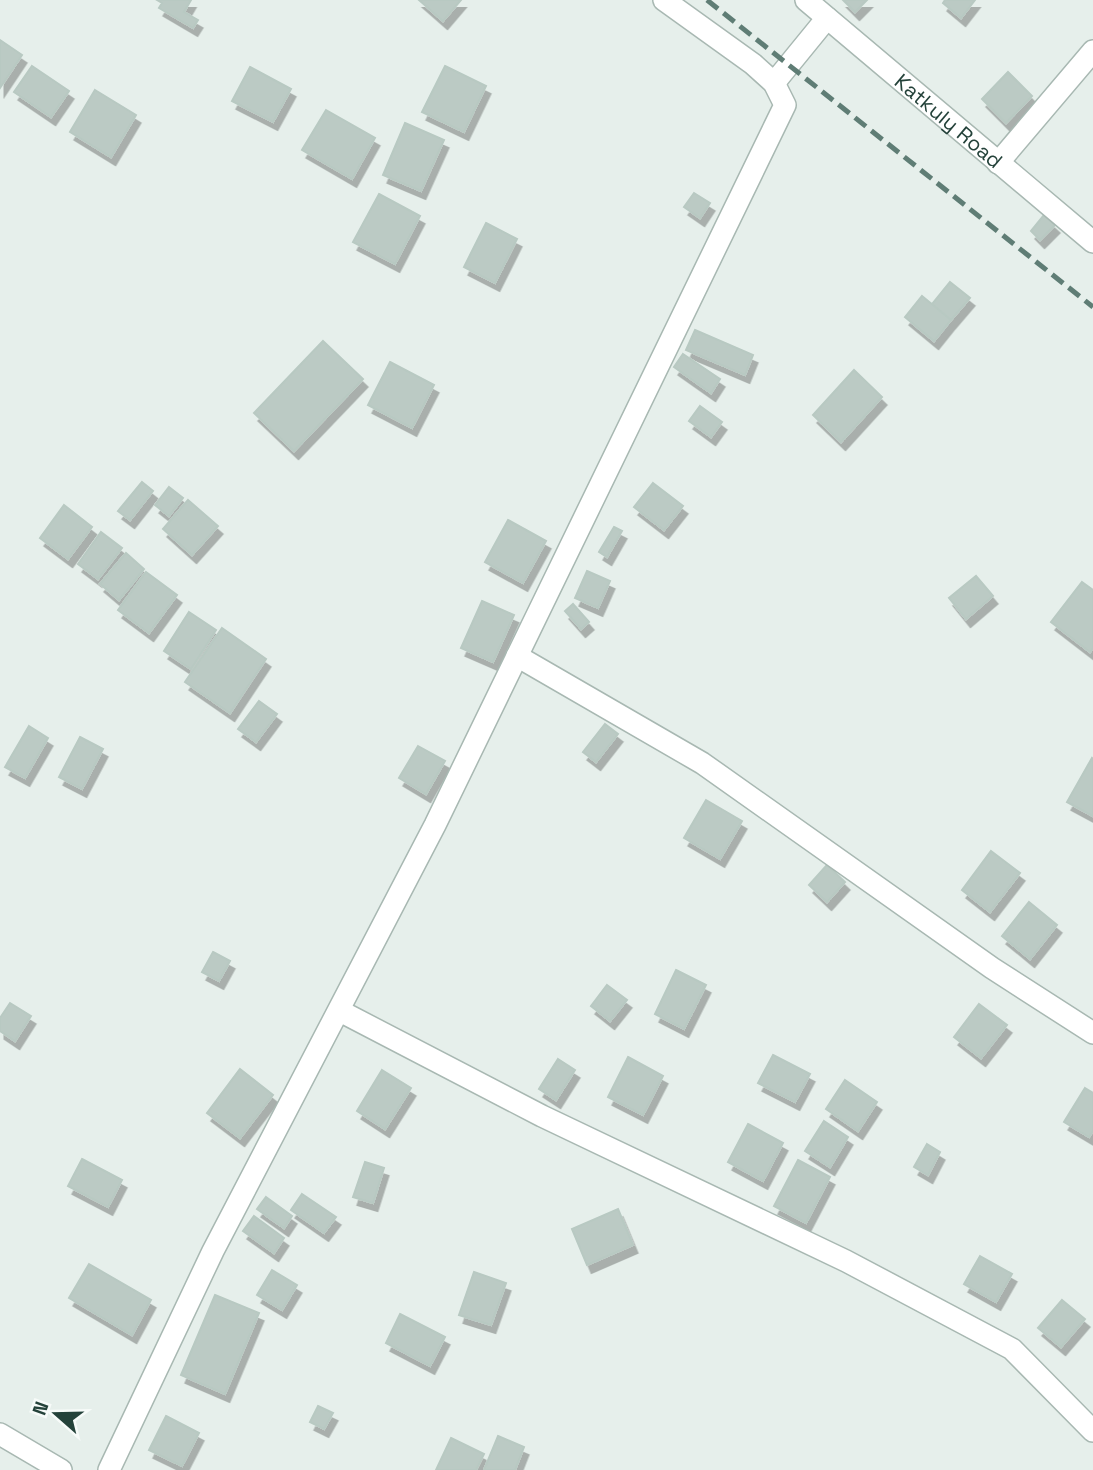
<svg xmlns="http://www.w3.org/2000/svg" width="1093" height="1470" font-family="'Space Grotesk',sans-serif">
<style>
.building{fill:#bbcac4;stroke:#b8c9c2;stroke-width:2;filter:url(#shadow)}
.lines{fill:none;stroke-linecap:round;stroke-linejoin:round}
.street-casing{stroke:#a8b8b2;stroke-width:24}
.street{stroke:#fff;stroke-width:21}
.rail{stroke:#5f7d75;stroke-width:5;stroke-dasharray:14 7;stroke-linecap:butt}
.labels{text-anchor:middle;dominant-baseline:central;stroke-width:5;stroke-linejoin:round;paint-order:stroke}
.street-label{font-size:21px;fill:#24423a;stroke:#f7fbf9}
</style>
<defs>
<filter id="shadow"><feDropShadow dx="4.5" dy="8" stdDeviation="0" flood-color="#0004"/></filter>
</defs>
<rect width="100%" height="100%" fill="#e6efeb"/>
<!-- building -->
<path class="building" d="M157 0H191L184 12 198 20 193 28 159 8 162 3Z
M419 0H461L443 21Z
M843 0H867L855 12Z
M945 0H975L961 18 943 3Z
M0 40 22 55 0 88Z
M32 66 69 91 51 117 14 92Z
M445 66 486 86 464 132 422 112Z
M250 67 291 89 273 122 232 101Z
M1008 72 1032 96 1006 123 982 99Z
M95 90 136 115 111 157 70 132Z
M326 110 375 138 352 179 302 150Z
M405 123 444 140 421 191 383 175Z
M694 193 710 203 700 218 684 207Z
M379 194 420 216 395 264 353 242Z
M1044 215 1055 225 1040 240 1031 231Z
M486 223 517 239 495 283 464 267Z
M950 282 970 298 951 320 932 304Z
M922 296 951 320 934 341 905 317Z
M695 330 753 355 745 375 686 350Z
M323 341 363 379 294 451 254 413Z
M683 354 720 379 711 393 674 367Z
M390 362 434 385 412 428 368 405Z
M854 370 882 397 841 442 813 415Z
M700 406 722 422 711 437 689 421Z
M142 482 153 491 130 520 118 511Z
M653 483 683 506 664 530 634 507Z
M169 487 183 498 169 516 155 505Z
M188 500 218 526 192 555 163 529Z
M64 505 92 527 68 559 40 538Z
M508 520 546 541 523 583 485 562Z
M614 527 622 531 607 557 599 552Z
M101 532 122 548 98 579 78 564Z
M126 553 144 569 119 600 100 584Z
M587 571 610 581 598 608 575 598Z
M146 572 177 595 149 633 118 610Z
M976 576 993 596 966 619 949 598Z
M1082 582 1093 590V648L1090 652 1051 622Z
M482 601 514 615 493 662 461 648Z
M573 604 589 622 581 629 565 611Z
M189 612 216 630 191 669 164 651Z
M222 628 266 659 230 713 185 682Z
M259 701 277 714 256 742 238 729Z
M605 724 618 734 596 762 583 752Z
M29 726 48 738 25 778 5 767Z
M80 737 103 749 82 789 59 777Z
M418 746 445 761 426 794 399 778Z
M1092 758 1093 759V816L1067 802Z
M706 800 742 821 720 859 684 838Z
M991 851 1020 873 990 912 962 890Z
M827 865 845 882 827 902 809 885Z
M1029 902 1057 925 1030 959 1002 936Z
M213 952 230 961 219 981 202 972Z
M676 970 706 985 684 1029 655 1014Z
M607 985 627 1000 610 1021 591 1006Z
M10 1003 31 1016 15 1041 0 1031V1018Z
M979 1004 1007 1025 981 1058 954 1037Z
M773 1055 810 1074 795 1102 758 1083Z
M628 1057 663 1076 643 1115 608 1097Z
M558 1059 575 1070 556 1100 539 1089Z
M240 1069 273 1095 240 1138 207 1113Z
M382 1070 411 1088 385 1129 357 1111Z
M845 1080 877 1102 858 1131 826 1109Z
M1085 1088 1093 1093V1131L1089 1137 1064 1122Z
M824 1121 848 1137 830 1167 805 1151Z
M748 1124 783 1143 763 1181 728 1162Z
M927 1144 940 1152 928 1175 914 1167Z
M82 1159 122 1180 108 1207 68 1186Z
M798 1160 830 1177 806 1223 774 1206Z
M365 1162 384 1168 373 1203 353 1197Z
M302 1194 336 1217 324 1233 291 1210Z
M266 1197 292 1216 284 1228 257 1209Z
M618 1209 633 1245 587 1265 572 1229Z
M254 1216 284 1238 274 1253 243 1231Z
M980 1256 1012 1274 996 1302 964 1284Z
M89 1264 151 1300 132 1335 69 1298Z
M272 1270 297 1285 282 1310 257 1295Z
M474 1272 506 1283 491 1325 459 1315Z
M215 1295 259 1313 225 1394 181 1375Z
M1062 1300 1085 1319 1061 1347 1038 1328Z
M400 1314 445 1337 430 1366 386 1343Z
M318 1406 333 1413 324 1429 310 1422Z
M166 1416 199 1433 182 1466 149 1450Z
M498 1436 524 1447 515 1470H484Z
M451 1438 484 1454 476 1470H436Z"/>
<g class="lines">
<defs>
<g id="street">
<path id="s1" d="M806 0 1093 242"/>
<path d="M774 83 827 18"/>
<path d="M998 163 1093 51"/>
<path d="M517 656 702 763 992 968 1093 1033"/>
<path d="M340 1011 542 1116 846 1261 1012 1349 1093 1431"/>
<path d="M0 1434 61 1470"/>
<path d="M109 1470 213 1251 435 825 785 105 774 83 753 64 664 0"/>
</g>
</defs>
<!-- street casing -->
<use href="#street" class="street-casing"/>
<!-- street -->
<use href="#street" class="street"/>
<!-- rail -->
<path class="rail" d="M707 0 1093 307"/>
</g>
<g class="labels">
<!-- street labels -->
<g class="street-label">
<text stroke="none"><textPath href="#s1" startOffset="187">Katkuly Road</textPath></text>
</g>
</g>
<!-- north arrow -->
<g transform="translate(56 1414) rotate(290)" stroke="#f7fbf9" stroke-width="5" paint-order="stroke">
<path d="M0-5L12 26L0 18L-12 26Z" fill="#24423a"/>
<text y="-10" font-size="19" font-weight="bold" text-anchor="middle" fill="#24423a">N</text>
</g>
</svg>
